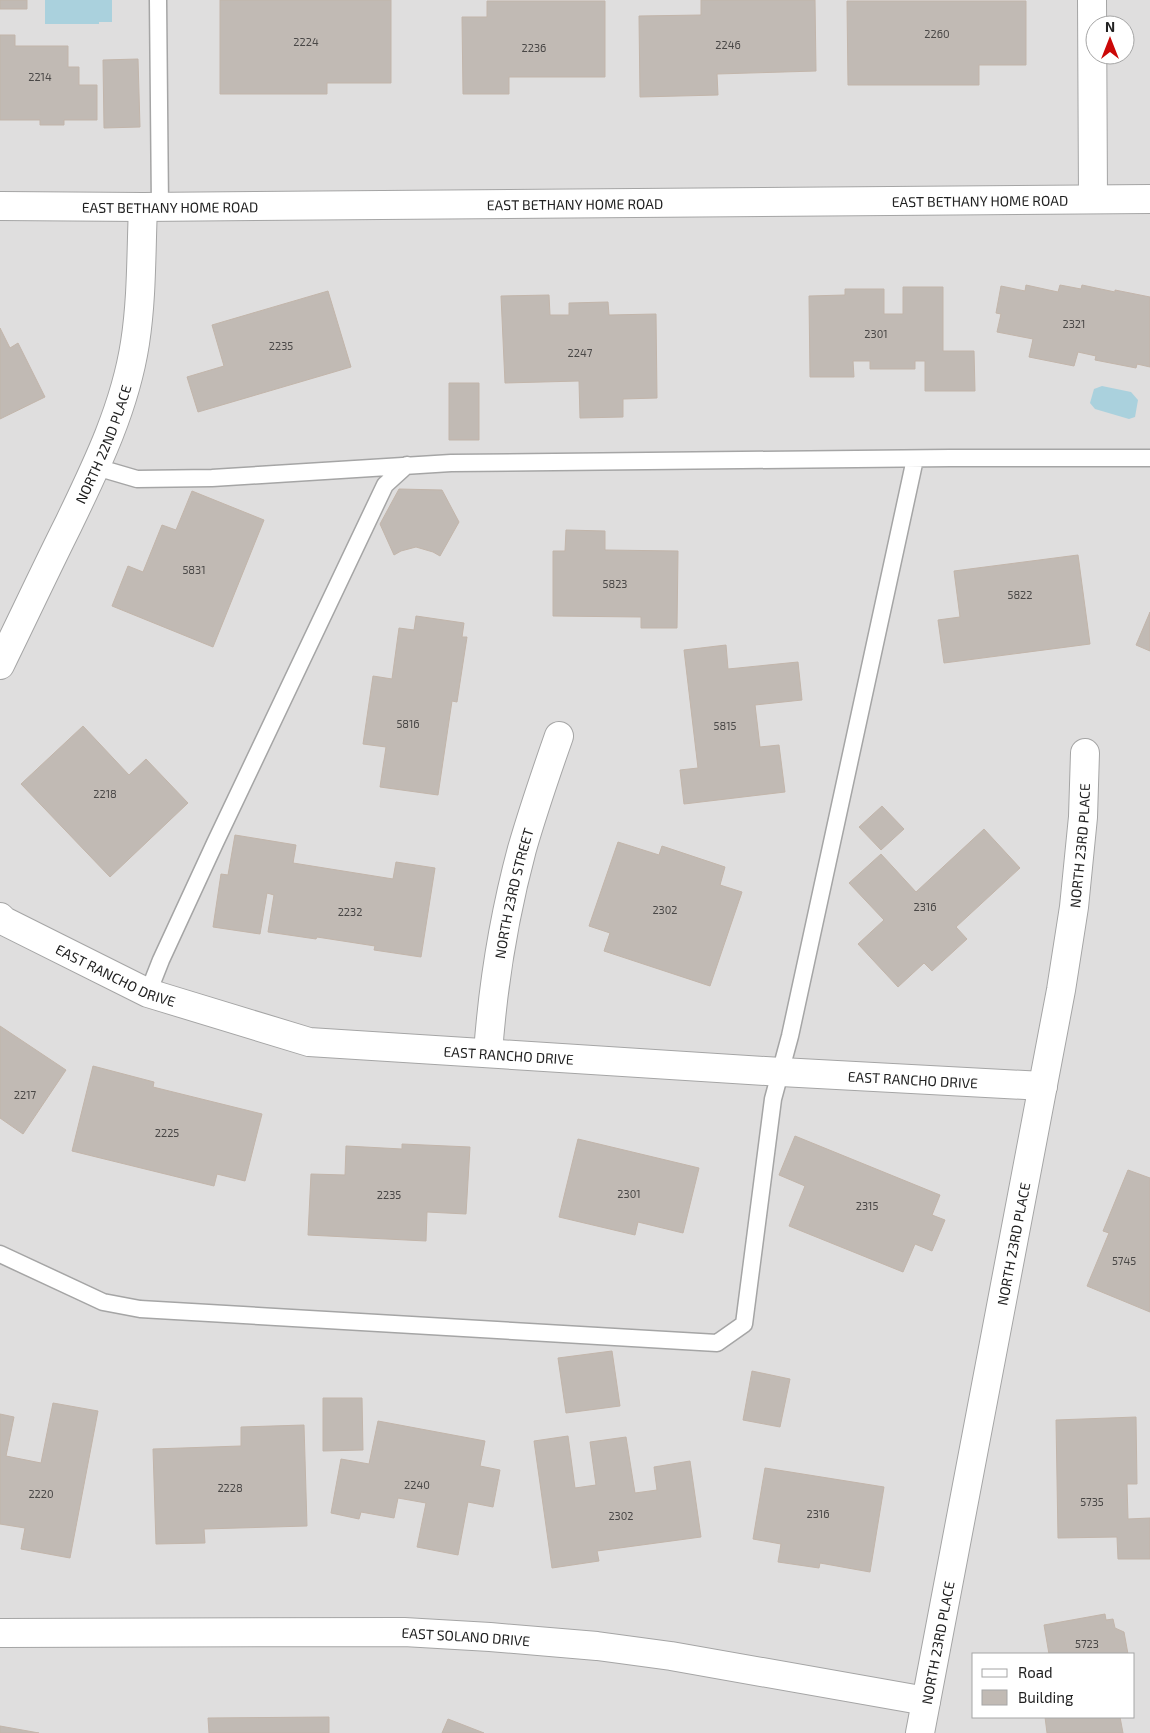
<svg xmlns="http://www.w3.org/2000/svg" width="1150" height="1733" font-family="'Exo 2',sans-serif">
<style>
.residential{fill:#dfdede;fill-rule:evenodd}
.water{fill:#aad1dd}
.building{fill:#c1bab4;stroke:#c2b5aa}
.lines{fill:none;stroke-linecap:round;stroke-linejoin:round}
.lane-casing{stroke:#a5a5a5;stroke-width:19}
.street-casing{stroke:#a5a5a5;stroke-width:30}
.lane{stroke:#fff;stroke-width:16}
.street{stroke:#fff;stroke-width:28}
.labels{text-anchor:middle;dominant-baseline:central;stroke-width:4.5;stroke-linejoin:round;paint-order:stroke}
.number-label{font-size:11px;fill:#494746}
.street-label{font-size:14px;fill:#212121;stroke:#fff}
</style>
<rect width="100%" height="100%" fill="#f1eee8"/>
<!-- residential -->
<path class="residential" d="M0 0H1150V1733H0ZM1095 25H1125V55H1095ZM974 1654H1134V1717H974Z"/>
<!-- water -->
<path class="water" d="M45 0H112V22H99V24H45Z
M1102 386 1131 392 1138 400 1135 417 1129 419 1095 409 1090 403 1094 389Z"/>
<!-- building -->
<path class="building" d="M0 0H27V9H0Z
M220 0H391V83H327V94H220Z
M701 0H815L816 71 717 74 718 95 640 97 639 16 701 15Z
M487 1H605V77H509V94H463L462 17H487Z
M847 1H1026V65H979V85H848Z
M0 35H15V46H68V67H79V85H97V120H64V125H40V120H0Z
M138 59 140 127 104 128 103 60Z
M1026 285 1058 292 1060 285 1081 289 1082 285 1115 292V290L1150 297V367L1137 364 1136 368 1095 360 1096 356 1078 352 1074 366 1029 357 1033 339 997 332 1001 314 996 313 1001 286 1025 291Z
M903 287H943V351H974L975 391H925V361H915V369H870V361H853L854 377H810L809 296 845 295V289H884V314H903Z
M328 291 351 367 198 412 187 377 224 366 212 325Z
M549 295 550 315H569V303L608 302 609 315 656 314 657 398 623 399V417L580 418 579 381 505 383 501 296Z
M0 328 10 348 18 343 45 397 0 419Z
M449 383H479V440H449Z
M399 489 442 490 459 522 440 556 433 552 416 547 401 551 394 555 380 524Z
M192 491 264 520 213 647 112 606 128 566 143 572 162 525 176 530Z
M566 530 605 531V550L678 551 677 628H641V617L553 616V551H565Z
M1078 555 1090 644 944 663 938 620 960 617 954 571Z
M1150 612V651L1136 645Z
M416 616 464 623 462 637H467L457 702 452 701 438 795 380 787 386 747 363 744 373 676 392 679 399 628 414 630Z
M726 645 728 669 798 662 802 700 755 705 760 747 779 745 785 792 684 804 680 770 698 768 684 650Z
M83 726 129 775 146 759 188 803 110 877 21 784Z
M882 806 904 829 881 850 859 827Z
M984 829 1020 868 956 927 967 939 932 971 924 963 898 987 858 944 884 920 849 883 881 854 916 892Z
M235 835 296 845 293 863 393 879 396 862 435 868 421 957 374 950 375 946 317 937 316 939 268 932 274 895 267 893 260 934 213 927 221 874 228 875Z
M618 842 659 855 662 846 725 867 720 885 742 892 710 986 604 951 610 933 589 926Z
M0 1026 66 1070 23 1134 0 1118Z
M93 1066 154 1082 153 1087 262 1114 245 1181 217 1174 214 1186 72 1151Z
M795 1136 940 1195 932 1215 945 1220 932 1251 915 1244 903 1272 789 1226 805 1186 779 1175Z
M578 1139 699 1168 683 1233 638 1222 635 1235 559 1217Z
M402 1144 470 1147 466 1214 427 1212 426 1241 308 1235 311 1174 345 1175 346 1146 402 1149Z
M1128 1170 1150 1178V1312L1087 1286 1109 1233 1103 1231Z
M612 1351 620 1406 566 1413 558 1358Z
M752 1371 790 1379 780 1427 743 1420Z
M323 1398H362L363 1450 323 1451Z
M53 1403 98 1411 70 1558 21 1549 25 1528 0 1524V1414L14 1417 6 1456 41 1463Z
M1136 1417 1137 1484H1127L1128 1519 1150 1518V1559H1118L1117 1537 1058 1538 1056 1420Z
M378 1421 485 1441 480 1466 500 1470 493 1507 468 1502 458 1555 417 1547 426 1503 398 1498 394 1518 361 1512 359 1519 331 1513 341 1459 369 1464Z
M304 1425 307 1526 204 1529 205 1543 156 1544 153 1449 241 1446V1427Z
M568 1436 575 1488 596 1485 590 1442 626 1437 635 1493 657 1490 654 1467 690 1461 701 1537 597 1551 599 1561 552 1568 534 1441Z
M765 1468 884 1487 870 1572 820 1563 819 1568 778 1562 781 1544 753 1539Z
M1105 1614 1106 1620 1113 1619 1115 1628 1124 1632 1128 1654H1049L1044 1625Z
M329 1717V1733H209L208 1718Z
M1045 1717H1120L1123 1733H1047Z
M448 1719 484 1733H442Z
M0 1726 39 1733H0Z"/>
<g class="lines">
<defs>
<path id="lane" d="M158 0 160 207
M96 467 137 479 212 478 451 463 950 458H1150
M148 993 161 960 215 843 385 485 407 465
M0 1254 103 1302 140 1309 717 1343 744 1324 773 1099 790 1036 915 459"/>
<g id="street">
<path d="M1092 0 1093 199"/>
<path id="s1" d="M0 206 143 207 1150 199"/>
<path id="s2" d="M0 665C23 618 45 571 68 525 96 467 125 408 135 343 142 298 141 253 143 207"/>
<path id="s3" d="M0 917 4 921 148 993 309 1042 781 1072 1043 1086"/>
<path id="s4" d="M488 1053C493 984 504 916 522 849 533 811 546 773 559 736"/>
<path id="s5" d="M0 1633 404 1632 490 1637 597 1646 671 1656 926 1701"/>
<path id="s6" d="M920 1733 1061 990 1074 907 1083 817 1085 753"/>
</g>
</defs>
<!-- lane casing -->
<use href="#lane" class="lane-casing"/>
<!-- street casing -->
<use href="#street" class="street-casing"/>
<!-- lane -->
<use href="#lane" class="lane"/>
<!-- street -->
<use href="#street" class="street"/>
</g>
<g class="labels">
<!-- number labels -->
<g class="number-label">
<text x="937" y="33">2260</text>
<text x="306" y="41">2224</text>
<text x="728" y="44">2246</text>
<text x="534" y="47">2236</text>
<text x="40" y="76">2214</text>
<text x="1074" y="323">2321</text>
<text x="876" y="333">2301</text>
<text x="281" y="345">2235</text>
<text x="580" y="352">2247</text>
<text x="194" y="569">5831</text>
<text x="615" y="583">5823</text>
<text x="1020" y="594">5822</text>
<text x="408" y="723">5816</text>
<text x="725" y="725">5815</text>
<text x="105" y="793">2218</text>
<text x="925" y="906">2316</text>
<text x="665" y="909">2302</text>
<text x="350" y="911">2232</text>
<text x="25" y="1094">2217</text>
<text x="167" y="1132">2225</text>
<text x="629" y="1193">2301</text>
<text x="389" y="1194">2235</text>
<text x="867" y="1205">2315</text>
<text x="1124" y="1260">5745</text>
<text x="417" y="1484">2240</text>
<text x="230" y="1487">2228</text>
<text x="41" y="1493">2220</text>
<text x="1092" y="1501">5735</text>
<text x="818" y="1513">2316</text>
<text x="621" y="1515">2302</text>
<text x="1087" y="1643">5723</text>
</g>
<!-- street labels -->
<g class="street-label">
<text stroke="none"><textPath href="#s1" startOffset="980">EAST BETHANY HOME ROAD</textPath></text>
<text stroke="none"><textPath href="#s1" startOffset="575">EAST BETHANY HOME ROAD</textPath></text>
<text stroke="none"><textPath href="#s1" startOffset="170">EAST BETHANY HOME ROAD</textPath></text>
<text stroke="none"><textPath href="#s2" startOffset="244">NORTH 22ND PLACE</textPath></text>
<text stroke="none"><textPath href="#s6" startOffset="902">NORTH 23RD PLACE</textPath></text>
<text stroke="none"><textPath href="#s4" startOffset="162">NORTH 23RD STREET</textPath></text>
<text stroke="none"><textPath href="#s3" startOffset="130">EAST RANCHO DRIVE</textPath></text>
<text stroke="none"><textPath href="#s3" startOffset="535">EAST RANCHO DRIVE</textPath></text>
<text stroke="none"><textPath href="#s3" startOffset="940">EAST RANCHO DRIVE</textPath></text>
<text stroke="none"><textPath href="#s6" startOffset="498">NORTH 23RD PLACE</textPath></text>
<text stroke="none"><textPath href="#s5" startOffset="466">EAST SOLANO DRIVE</textPath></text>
<text stroke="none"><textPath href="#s6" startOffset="92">NORTH 23RD PLACE</textPath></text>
</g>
</g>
<!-- legend -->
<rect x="972" y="1653" width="162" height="65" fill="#ffffff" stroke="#a6a6a6"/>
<rect x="982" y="1669" width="25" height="8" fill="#ffffff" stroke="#a6a6a6"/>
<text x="1018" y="1678" font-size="15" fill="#212121">Road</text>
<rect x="982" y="1690" width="25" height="15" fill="#c1bab4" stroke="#a6a6a6"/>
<text x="1018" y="1703" font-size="15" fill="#212121">Building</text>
<!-- north arrow -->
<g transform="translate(1110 40)"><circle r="24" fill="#ffffff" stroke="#a6a6a6"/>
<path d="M0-4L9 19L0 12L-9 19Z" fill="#cb0807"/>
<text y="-8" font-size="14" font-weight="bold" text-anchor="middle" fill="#212121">N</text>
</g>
</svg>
